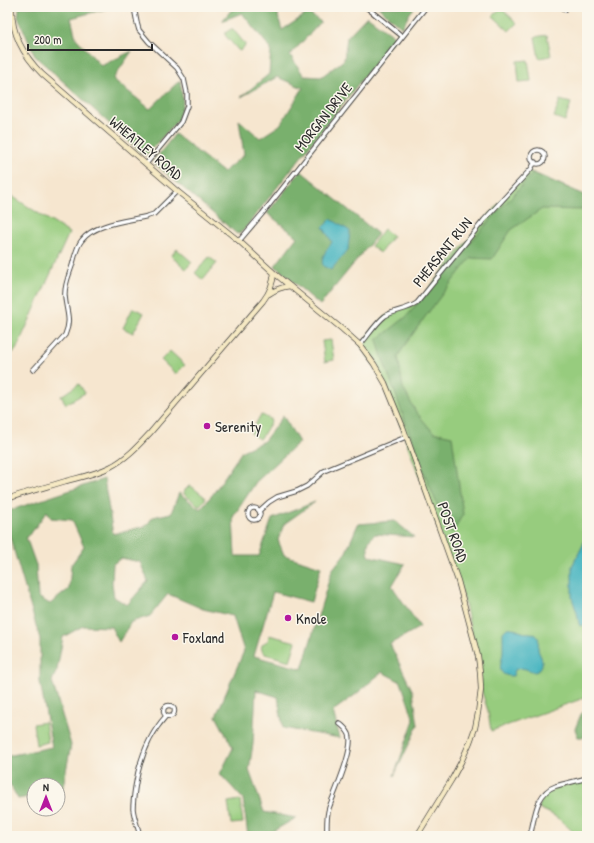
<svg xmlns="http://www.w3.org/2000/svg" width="594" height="843" font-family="'Patrick Hand',sans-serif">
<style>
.green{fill:#97cc7e;stroke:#617c54}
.forest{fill:#79b06d;stroke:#526e4c;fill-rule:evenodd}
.water{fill:#45b4c0;stroke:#387076}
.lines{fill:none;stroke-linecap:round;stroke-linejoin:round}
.street-casing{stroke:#494744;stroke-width:5.5}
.secondary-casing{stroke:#494744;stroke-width:6}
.street{stroke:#fff;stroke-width:3.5}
.secondary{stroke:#f6e9c3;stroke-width:4.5}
.poi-dot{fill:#b5179e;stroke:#fbf7ec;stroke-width:1.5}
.labels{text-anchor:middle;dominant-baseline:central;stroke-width:3;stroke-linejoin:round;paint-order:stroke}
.street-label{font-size:15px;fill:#2b2b2b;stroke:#fbf7ec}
.poi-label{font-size:15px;fill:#2b2b2b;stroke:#fbf7ec;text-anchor:start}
</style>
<rect width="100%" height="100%" fill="#fbf7ec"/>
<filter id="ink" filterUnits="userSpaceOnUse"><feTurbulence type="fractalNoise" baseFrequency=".025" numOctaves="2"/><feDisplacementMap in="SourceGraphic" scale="8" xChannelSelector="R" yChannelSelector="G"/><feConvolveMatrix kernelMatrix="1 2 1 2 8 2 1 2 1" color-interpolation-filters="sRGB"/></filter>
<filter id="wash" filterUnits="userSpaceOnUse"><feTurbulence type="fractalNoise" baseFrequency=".012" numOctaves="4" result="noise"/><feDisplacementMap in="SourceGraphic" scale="16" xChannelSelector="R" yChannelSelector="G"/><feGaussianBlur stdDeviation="0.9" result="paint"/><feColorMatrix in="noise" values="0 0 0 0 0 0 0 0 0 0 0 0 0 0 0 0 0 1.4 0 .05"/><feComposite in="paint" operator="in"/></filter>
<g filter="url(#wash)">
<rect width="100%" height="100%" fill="#f6e6cf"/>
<!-- green -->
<path class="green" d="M501 8 517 23 509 31 493 16Z
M231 29H233L245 44V46L240 51 238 50 225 35V33Z
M547 35 551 56 539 58 535 37Z
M528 60 531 81 519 82 517 61Z
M560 100 571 103 565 121 554 117Z
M529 171 587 196V697L491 731 488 711 481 689 480 672 464 599 385 383 360 345 385 316 417 303 484 220Z
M7 193 69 233 16 350 7 357Z
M384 229 393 236 380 253 371 246Z
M177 249 192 262 186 269 171 256Z
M209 257 217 263 203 280 195 273Z
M133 308 144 313 133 333 123 328Z
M331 340 334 360 325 362 322 341Z
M170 351 185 365 176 374 161 360Z
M79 384 85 393 66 404 61 396Z
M262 415 270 419 271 422 261 438 259 439 251 434V432L260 416Z
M189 486H191L205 497V500L200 505H198L184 494V491Z
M269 635 296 642 290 661 265 654C259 649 261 643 268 641Z
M45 722 48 742 36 745 33 724Z
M587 780V836H577C564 823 558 816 540 809L539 806 545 794 556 788Z
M240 800 243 823 231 824 228 802Z"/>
<!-- forest -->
<path class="forest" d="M19 7H80L106 9 71 18 76 38 101 66 132 51 113 79 150 109 180 80 183 102 178 120 145 156 35 56 18 17Z
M234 7H280L278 16 282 30 308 13 321 22 290 55 304 76 321 77 344 60 347 37 367 16 395 37 243 231 237 234 153 162 175 134 223 172 244 155 239 120 260 138 280 125 303 88 277 77 241 97 269 74 271 49 242 13 222 21Z
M378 7H415L410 13 402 28Z
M301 171 378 234 320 305 275 266 297 237 267 213Z
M533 173 587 196V212L584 210 542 209 511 230 492 259 471 258C445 290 420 322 398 356L403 388 416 412 433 432 452 436 463 514 453 532 447 529 421 465 381 354 377 340 406 317 483 228Z
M283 416 299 442 256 482 233 517 235 556H259L272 519 315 502 284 524 278 540 284 555 321 567 311 602 273 592 254 656 302 669 332 570 346 552 358 524 395 521 414 537 375 534C367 542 367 545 369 556L405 564 392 586 420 627 390 644 413 692 418 725 394 776 414 720 401 682 382 672 355 695 333 711 340 738 283 728 278 697 256 690 253 744 249 770 264 812 296 818 270 833 269 836H248L243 799 220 774 233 748 216 716 244 651 233 616 203 609 168 594 150 616 131 622 119 642 111 627 83 626 63 637 57 670 52 681 71 745 62 792 58 793V785H34V796L18 799 7 779V756L52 747 40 682V639L7 527V515L8 511 104 479 113 534 146 526 153 517 171 513 179 493 200 509 213 494 242 451 264 441ZM47 511 51 518 72 520 84 547 71 565 69 589 50 604 38 597 36 565 26 537 32 532ZM121 558 140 562 148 581 127 605 114 597 112 583 113 564Z
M587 708V737H578L575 729 581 714Z"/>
<!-- water -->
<path class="water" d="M331 219 350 231 348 250 331 270 323 266C320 257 327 250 332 242L323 227Z
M587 530V623L584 625 580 626 579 624 577 613 572 598V566L583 545Z
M507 628C515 627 515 630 522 632 526 634 533 631 537 636 540 639 538 644 538 648 538 652 540 654 541 657 544 664 541 670 535 672 527 670 522 666 515 670L513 676C494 676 502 663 503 652 503 645 503 638 503 632Z"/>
</g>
<g filter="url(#ink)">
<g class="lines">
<defs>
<path id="street" d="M134 7 137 23 139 30 149 42 177 68 184 79 187 93V106L181 122 146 164
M366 7 402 36
M563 7 565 10
M531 157a7 7 0 1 1 14 0a7 7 0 1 1-14 0Z
M239 241 262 214 426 7
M360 345C368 336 375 324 385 316 395 310 407 310 417 303L484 220 531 169 535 162
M33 370 65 335C72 319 66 312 65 296 64 286 69 275 72 266 75 257 76 247 82 240 95 223 129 221 148 216L154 214 177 191
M248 514a6 6 0 1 1 12 0a6 6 0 1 1-12 0Z
M259 511 269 502 277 497 297 491 307 486 324 471 406 437
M163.5 711a5.5 5.5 0 1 1 11 0a5.5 5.5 0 1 1-11 0Z
M140 836C138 827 134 818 133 809 133 802 134 795 135 788 139 761 148 736 166 716
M327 836C327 827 326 817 329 808 334 793 355 748 349 734 347 730 343 726 339 723
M530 836C535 818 535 793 556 786 566 783 577 781 587 778"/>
<path id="secondary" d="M12 7C11 33 24 56 42 74L177 191 239 241 274 273 342 329 360 345 374 364 385 383 403 427 458 581 478 656 480 672 481 689 478 713 475 728 470 742 461 762 452 779 417 836
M269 294C276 289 282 287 290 286
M7 499C26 492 46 487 66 481 81 477 96 474 110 467 126 459 138 446 150 433L263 301C270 292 273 284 274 273"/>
</defs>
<!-- street casing -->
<use href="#street" class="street-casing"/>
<!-- secondary casing -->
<use href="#secondary" class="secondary-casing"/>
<!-- street -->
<use href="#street" class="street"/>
<!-- secondary -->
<use href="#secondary" class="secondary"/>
</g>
</g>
<!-- markers -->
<g class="poi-dot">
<circle cx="207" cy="426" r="4"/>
<circle cx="288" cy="618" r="4"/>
<circle cx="175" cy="637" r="4"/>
</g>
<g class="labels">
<!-- street labels -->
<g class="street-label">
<text transform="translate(323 117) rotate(-52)">MORGAN DRIVE</text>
<text transform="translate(146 148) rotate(40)">WHEATLEY ROAD</text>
<text transform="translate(442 252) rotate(-51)">PHEASANT RUN</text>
<text transform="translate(453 532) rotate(70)">POST ROAD</text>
</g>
<!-- poi labels -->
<g class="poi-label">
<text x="215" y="426">Serenity</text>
<text x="296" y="618">Knole</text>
<text x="183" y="637">Foxland</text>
</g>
</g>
<!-- margin -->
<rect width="594" height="843" fill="none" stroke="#fbf7ec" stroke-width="24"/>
<!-- north arrow -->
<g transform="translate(46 797)"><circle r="19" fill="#fbf7ec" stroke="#a8a59f"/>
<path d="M0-3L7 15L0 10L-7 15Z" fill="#b5179e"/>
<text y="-6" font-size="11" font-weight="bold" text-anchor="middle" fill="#2b2b2b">N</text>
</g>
<!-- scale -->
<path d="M28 44v6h124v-6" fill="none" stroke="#2b2b2b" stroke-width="2"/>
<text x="34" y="44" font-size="12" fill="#2b2b2b" stroke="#fbf7ec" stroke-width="3" paint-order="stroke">200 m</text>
</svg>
